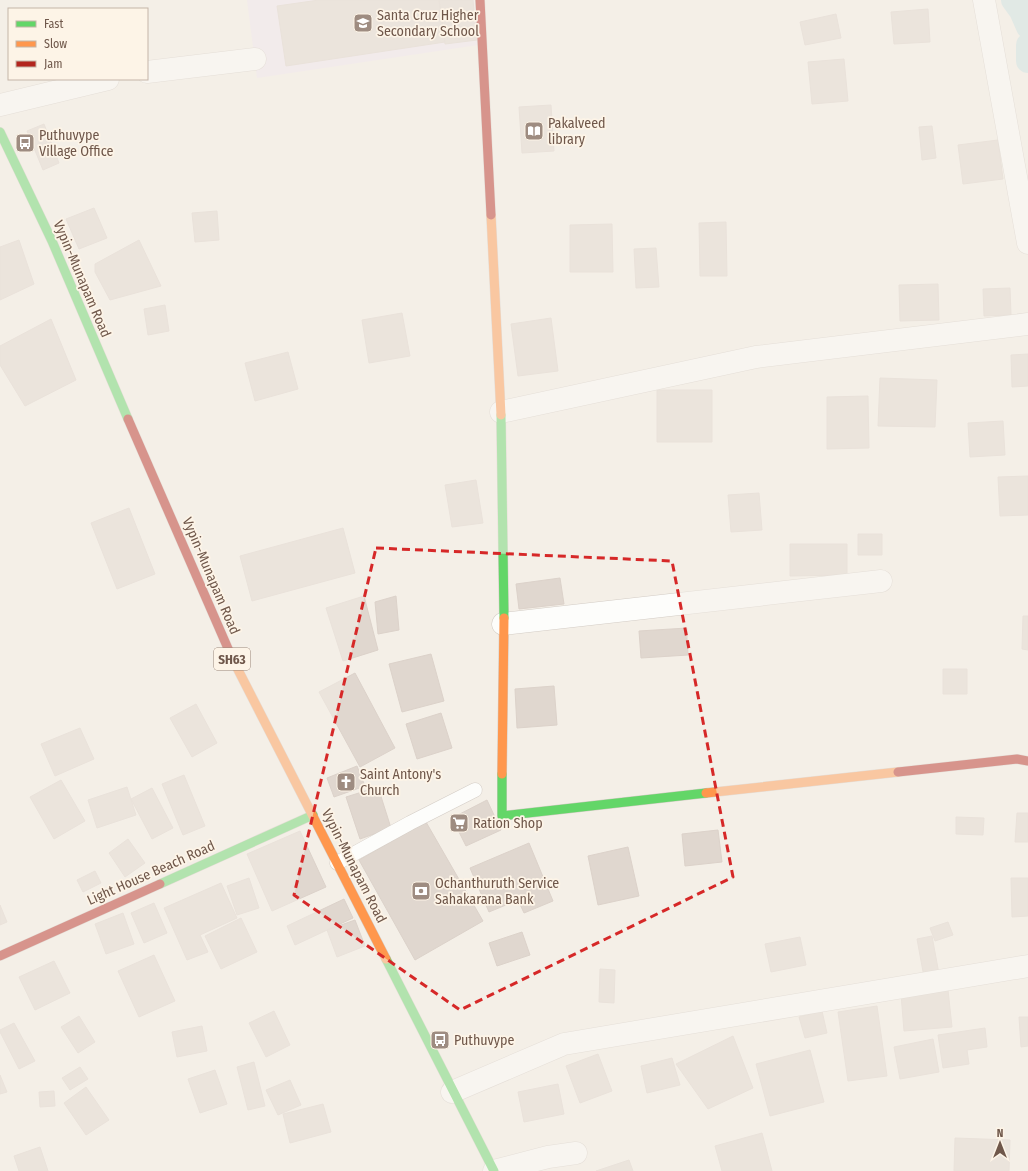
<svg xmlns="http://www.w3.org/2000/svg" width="1028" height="1171" font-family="'Fira Sans Condensed',sans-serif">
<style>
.education{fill:#f0e6ef}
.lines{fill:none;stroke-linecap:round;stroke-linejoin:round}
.canal{stroke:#cae2e3;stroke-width:24}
.building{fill:#e0d7cf;stroke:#dcd2ca}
.lane-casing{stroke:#d3ccc5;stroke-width:15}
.street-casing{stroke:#d3ccc5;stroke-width:23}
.fast-casing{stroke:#d3cbc4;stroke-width:10}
.slow-casing{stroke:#d3cbc4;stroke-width:10}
.jam-casing{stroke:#d3cbc4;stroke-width:10}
.lane{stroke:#fdfdfb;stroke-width:14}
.street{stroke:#fdfdfb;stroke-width:22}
.fast{stroke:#63d668;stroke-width:9}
.slow{stroke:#ff974d;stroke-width:9}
.jam{stroke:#b3261e;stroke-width:9}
.marked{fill:none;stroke:#d62828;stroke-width:3;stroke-dasharray:8 5;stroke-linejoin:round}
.labels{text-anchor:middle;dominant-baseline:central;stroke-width:3.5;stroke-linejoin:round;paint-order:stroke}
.shield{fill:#fdf4e7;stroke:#9a8679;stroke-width:1}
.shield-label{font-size:13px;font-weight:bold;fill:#6f574a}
.poi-label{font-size:14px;fill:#6f574a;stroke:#fdf4e7;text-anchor:start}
.street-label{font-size:14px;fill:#6f574a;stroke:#fdf4e7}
</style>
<rect width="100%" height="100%" fill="#f4efe7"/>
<!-- education -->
<path class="education" d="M247 0H474L478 45 257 78Z"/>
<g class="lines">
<!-- canal -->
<path class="canal" d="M1013 0 1021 11 1028 27
M1028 45V61"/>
</g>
<!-- building -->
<path class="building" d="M319 0H439L445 42 286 66 277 6Z
M439 0H473L477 40 445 44Z
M928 9 930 42 894 44 891 12Z
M836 14 841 38 805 45 800 22Z
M844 59 848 101 812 104 808 62Z
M551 105 554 151 522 153 519 107Z
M44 124 59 163 43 170 27 131Z
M932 126 936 158 922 160 919 127Z
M998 140 1003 179 963 184 958 145Z
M94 208 107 238 79 249 66 219Z
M217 211 219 240 195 242 192 213Z
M726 222 727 276H700L699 223Z
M612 224 613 272H570V225Z
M19 240 34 284 0 300V247Z
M139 240 161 286 110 300 95 272V264Z
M656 248 659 287 636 288 634 249Z
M938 284 939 320 900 321 899 285Z
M1010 288 1011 315 984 316 983 289Z
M165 305 169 331 148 335 144 309Z
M402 313 410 356 369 363 362 320Z
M551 318 558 371 518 376 511 324Z
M51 319 76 380 25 406 0 365V346Z
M288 352 298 389 255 401 245 363Z
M1028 354V386L1012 387 1011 355Z
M880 378 937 380 935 427 878 426Z
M657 390H712V442H657Z
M868 396 869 448 827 449V397Z
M1003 421 1005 455 970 457 968 423Z
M1028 476V515L1000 516 998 477Z
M476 480 483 523 452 527 445 485Z
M759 493 762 530 731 532 728 495Z
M129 508 155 574 117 589 91 523Z
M343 528 355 573 252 601 240 556Z
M858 534H882V555H858Z
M790 544H847V575L790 576Z
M560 578 564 604 519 609 516 584Z
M364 596 378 650 343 661 326 608Z
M396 596 399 630 378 634 375 602Z
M1023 616H1028V650L1022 649Z
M687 628 688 655 641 658 639 631Z
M431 654 444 701 402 712 389 664Z
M943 669H967V694H943Z
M355 673 395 748 360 767 319 692Z
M554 686 557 725 517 728 515 689Z
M196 704 217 743 192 757 170 718Z
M441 713 452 748 417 759 406 724Z
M80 728 94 759 55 776 41 744Z
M357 766 365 786 334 797 327 778Z
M184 775 205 826 183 835 162 784Z
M61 780 85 821 54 839 30 797Z
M127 787 136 815 97 828 88 800Z
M378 787 391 828 360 839 346 797Z
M152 788 173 828 152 839 131 799Z
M487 800 501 830 466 846 452 818Z
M1017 813H1028V842H1015Z
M956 817 984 818 983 835 956 834Z
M426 822 483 921 415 960 359 860Z
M718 830 722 862 685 866 682 834Z
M300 831 326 887 272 911 247 854Z
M128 839 145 863 125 877 109 853Z
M529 843 553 901 524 913 518 900 489 912 470 868Z
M628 847 639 896 598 905 588 856Z
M95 871 101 883 83 892 77 880Z
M249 878 259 908 237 915 227 886Z
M1011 878H1028V916L1012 917Z
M221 883 237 918 200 935 208 952 187 960 164 908Z
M344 899 353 918 295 945 287 926Z
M154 903 167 933 144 943 131 913Z
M0 905 7 922 0 925Z
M123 913 134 944 106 954 95 924Z
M241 918 257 952 221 969 205 936Z
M355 920 365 946 337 957 327 930Z
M948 922 953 935 935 941 930 928Z
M522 932 530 955 497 966 489 943Z
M932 936 939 974 924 977 917 939Z
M800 937 806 965 771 972 765 944Z
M154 955 175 1001 139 1017 118 971Z
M54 961 70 993 35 1010 19 977Z
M600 969 615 970 614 1003 599 1002Z
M948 990 952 1027 904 1031 901 994Z
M877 1006 887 1076 848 1081 838 1012Z
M274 1011 290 1045 266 1057 249 1023Z
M822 1011 827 1033 805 1038 799 1017Z
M79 1016 95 1042 78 1053 61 1027Z
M1019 1017H1028V1046L1021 1047Z
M14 1023 35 1061 19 1069 0 1032V1030Z
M202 1026 207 1051 177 1057 172 1032Z
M985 1028 987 1047 967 1050 969 1064 943 1068 938 1035Z
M733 1036 753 1088 708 1109 676 1064Z
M933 1039 939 1072 900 1079 894 1047Z
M810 1050 824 1102 770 1116 756 1064Z
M598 1054 612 1091 580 1103 566 1066Z
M672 1058 680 1085 647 1093 641 1066Z
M254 1062 265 1106 248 1110 237 1067Z
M80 1067 88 1079 70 1090 62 1078Z
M215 1070 227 1104 200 1113 188 1079Z
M0 1075 7 1092 0 1094Z
M290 1080 301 1105 278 1115 266 1090Z
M558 1084 564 1114 524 1122 518 1092Z
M86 1087 109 1120 86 1135 64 1103Z
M54 1091 55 1106 40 1107 39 1092Z
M323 1104 331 1132 290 1143 283 1114Z
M762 1133 772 1171H722L715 1146Z
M955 1138 1010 1140 1009 1171H954Z
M40 1147 48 1171H19L14 1156Z
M629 1160 633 1171H596Z"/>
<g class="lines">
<defs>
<path id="lane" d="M337 863 410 823 475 790"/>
<path id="street" d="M984 0 1028 243
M147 72 255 59
M0 105 108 79
M501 412 756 357 1028 324
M503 624 881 581
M452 1092 564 1044 1028 966
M494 1171 548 1157 576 1153"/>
<path id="fast" d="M0 132 52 241 128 419
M501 415 504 618
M502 774V816L706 793
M160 884 313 815
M386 959 494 1171"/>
<path id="slow" d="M491 215 501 415
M233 660 386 959
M502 774 504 618
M706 793 898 772"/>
<path id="jam" d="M480 0 491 215
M128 419 233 660
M898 772 1017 759 1028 761
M0 956 160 884"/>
</defs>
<!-- lane casing -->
<use href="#lane" class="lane-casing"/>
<!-- street casing -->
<use href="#street" class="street-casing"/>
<!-- fast casing -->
<use href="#fast" class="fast-casing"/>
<!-- slow casing -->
<use href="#slow" class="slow-casing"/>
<!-- jam casing -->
<use href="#jam" class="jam-casing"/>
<!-- lane -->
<use href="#lane" class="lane"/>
<!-- street -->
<use href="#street" class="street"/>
<!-- fast -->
<use href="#fast" class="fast"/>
<!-- slow -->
<use href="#slow" class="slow"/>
<!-- jam -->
<use href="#jam" class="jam"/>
</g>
<!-- marked area -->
<path d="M0 0H1028V1171H0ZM376 548 672 561 733 877 460 1010 294 895Z" fill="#f4efe7" fill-opacity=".55" fill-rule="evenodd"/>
<path class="marked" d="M376 548 672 561 733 877 460 1010 294 895Z"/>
<!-- icons -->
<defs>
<symbol id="school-square" viewBox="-11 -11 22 22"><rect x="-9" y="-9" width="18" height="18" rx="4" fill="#9e8c81" stroke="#fdf4e7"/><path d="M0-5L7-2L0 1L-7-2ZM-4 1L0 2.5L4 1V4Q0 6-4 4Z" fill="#fff"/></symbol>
<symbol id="library-square" viewBox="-11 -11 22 22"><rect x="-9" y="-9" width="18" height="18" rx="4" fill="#9e8c81" stroke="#fdf4e7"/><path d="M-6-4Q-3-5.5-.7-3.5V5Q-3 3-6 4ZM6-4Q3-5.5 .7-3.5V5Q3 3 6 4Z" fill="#fff"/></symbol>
<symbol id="bus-square" viewBox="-11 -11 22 22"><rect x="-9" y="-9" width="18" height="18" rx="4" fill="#9e8c81" stroke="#fdf4e7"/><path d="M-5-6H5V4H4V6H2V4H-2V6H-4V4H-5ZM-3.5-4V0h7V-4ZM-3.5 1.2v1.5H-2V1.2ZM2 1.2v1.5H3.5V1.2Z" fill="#fff"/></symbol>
<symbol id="church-square" viewBox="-11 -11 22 22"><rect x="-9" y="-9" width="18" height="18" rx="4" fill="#9e8c81" stroke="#fdf4e7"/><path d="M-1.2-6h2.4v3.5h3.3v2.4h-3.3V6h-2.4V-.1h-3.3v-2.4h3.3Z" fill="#fff"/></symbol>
<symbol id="supermarket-square" viewBox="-11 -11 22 22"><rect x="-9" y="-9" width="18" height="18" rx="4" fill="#9e8c81" stroke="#fdf4e7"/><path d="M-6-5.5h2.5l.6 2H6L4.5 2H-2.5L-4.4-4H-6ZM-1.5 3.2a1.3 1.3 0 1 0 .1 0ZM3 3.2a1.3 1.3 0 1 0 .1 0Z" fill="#fff"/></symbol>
<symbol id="bank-square" viewBox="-11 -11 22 22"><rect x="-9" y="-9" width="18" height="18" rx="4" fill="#9e8c81" stroke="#fdf4e7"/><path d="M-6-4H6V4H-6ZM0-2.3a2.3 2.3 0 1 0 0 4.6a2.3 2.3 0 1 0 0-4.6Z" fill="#fff"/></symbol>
</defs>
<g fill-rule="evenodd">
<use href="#school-square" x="352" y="12" width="22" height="22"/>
<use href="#library-square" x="523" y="120" width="22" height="22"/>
<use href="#bus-square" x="14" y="132" width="22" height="22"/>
<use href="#church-square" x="335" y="771" width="22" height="22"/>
<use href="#supermarket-square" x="448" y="812" width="22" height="22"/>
<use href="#bank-square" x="410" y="880" width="22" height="22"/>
<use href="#bus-square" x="429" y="1029" width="22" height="22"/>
</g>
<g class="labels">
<!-- shield labels -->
<rect class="shield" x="214" y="648" width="36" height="22" rx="3"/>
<g class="shield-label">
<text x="232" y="659">SH63</text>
</g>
<!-- poi labels -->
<g class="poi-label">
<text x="377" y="15">Santa Cruz Higher<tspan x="377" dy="16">Secondary School</tspan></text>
<text x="548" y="123">Pakalveed<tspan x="548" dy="16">library</tspan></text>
<text x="39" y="135">Puthuvype<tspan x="39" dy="16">Village Office</tspan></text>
<text x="360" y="774">Saint Antony's<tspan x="360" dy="16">Church</tspan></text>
<text x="473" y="823">Ration Shop</text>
<text x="435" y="883">Ochanthuruth Service<tspan x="435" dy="16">Sahakarana Bank</tspan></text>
<text x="454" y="1040">Puthuvype</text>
</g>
<!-- street labels -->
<g class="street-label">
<text transform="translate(82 279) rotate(67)">Vypin-Munapam Road</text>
<text transform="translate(211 576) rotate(67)">Vypin-Munapam Road</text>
<text transform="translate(354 866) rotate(63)">Vypin-Munapam Road</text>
<text transform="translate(151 873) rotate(-24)">Light House Beach Road</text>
</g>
</g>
<!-- legend -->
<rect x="8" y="8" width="140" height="72" fill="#fdf4e7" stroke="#c4b5a8"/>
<rect x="16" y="21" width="20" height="6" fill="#63d668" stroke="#c4b5a8"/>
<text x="44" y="28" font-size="12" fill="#6f574a">Fast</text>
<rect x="16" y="41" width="20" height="6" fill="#ff974d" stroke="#c4b5a8"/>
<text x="44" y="48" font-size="12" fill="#6f574a">Slow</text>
<rect x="16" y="61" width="20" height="6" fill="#b3261e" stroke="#c4b5a8"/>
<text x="44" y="68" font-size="12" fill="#6f574a">Jam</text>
<!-- north arrow -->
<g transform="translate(1000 1143)" stroke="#fdf4e7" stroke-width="3" paint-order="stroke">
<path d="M0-3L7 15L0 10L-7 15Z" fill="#6f574a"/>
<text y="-6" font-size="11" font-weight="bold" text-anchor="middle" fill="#6f574a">N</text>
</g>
</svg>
